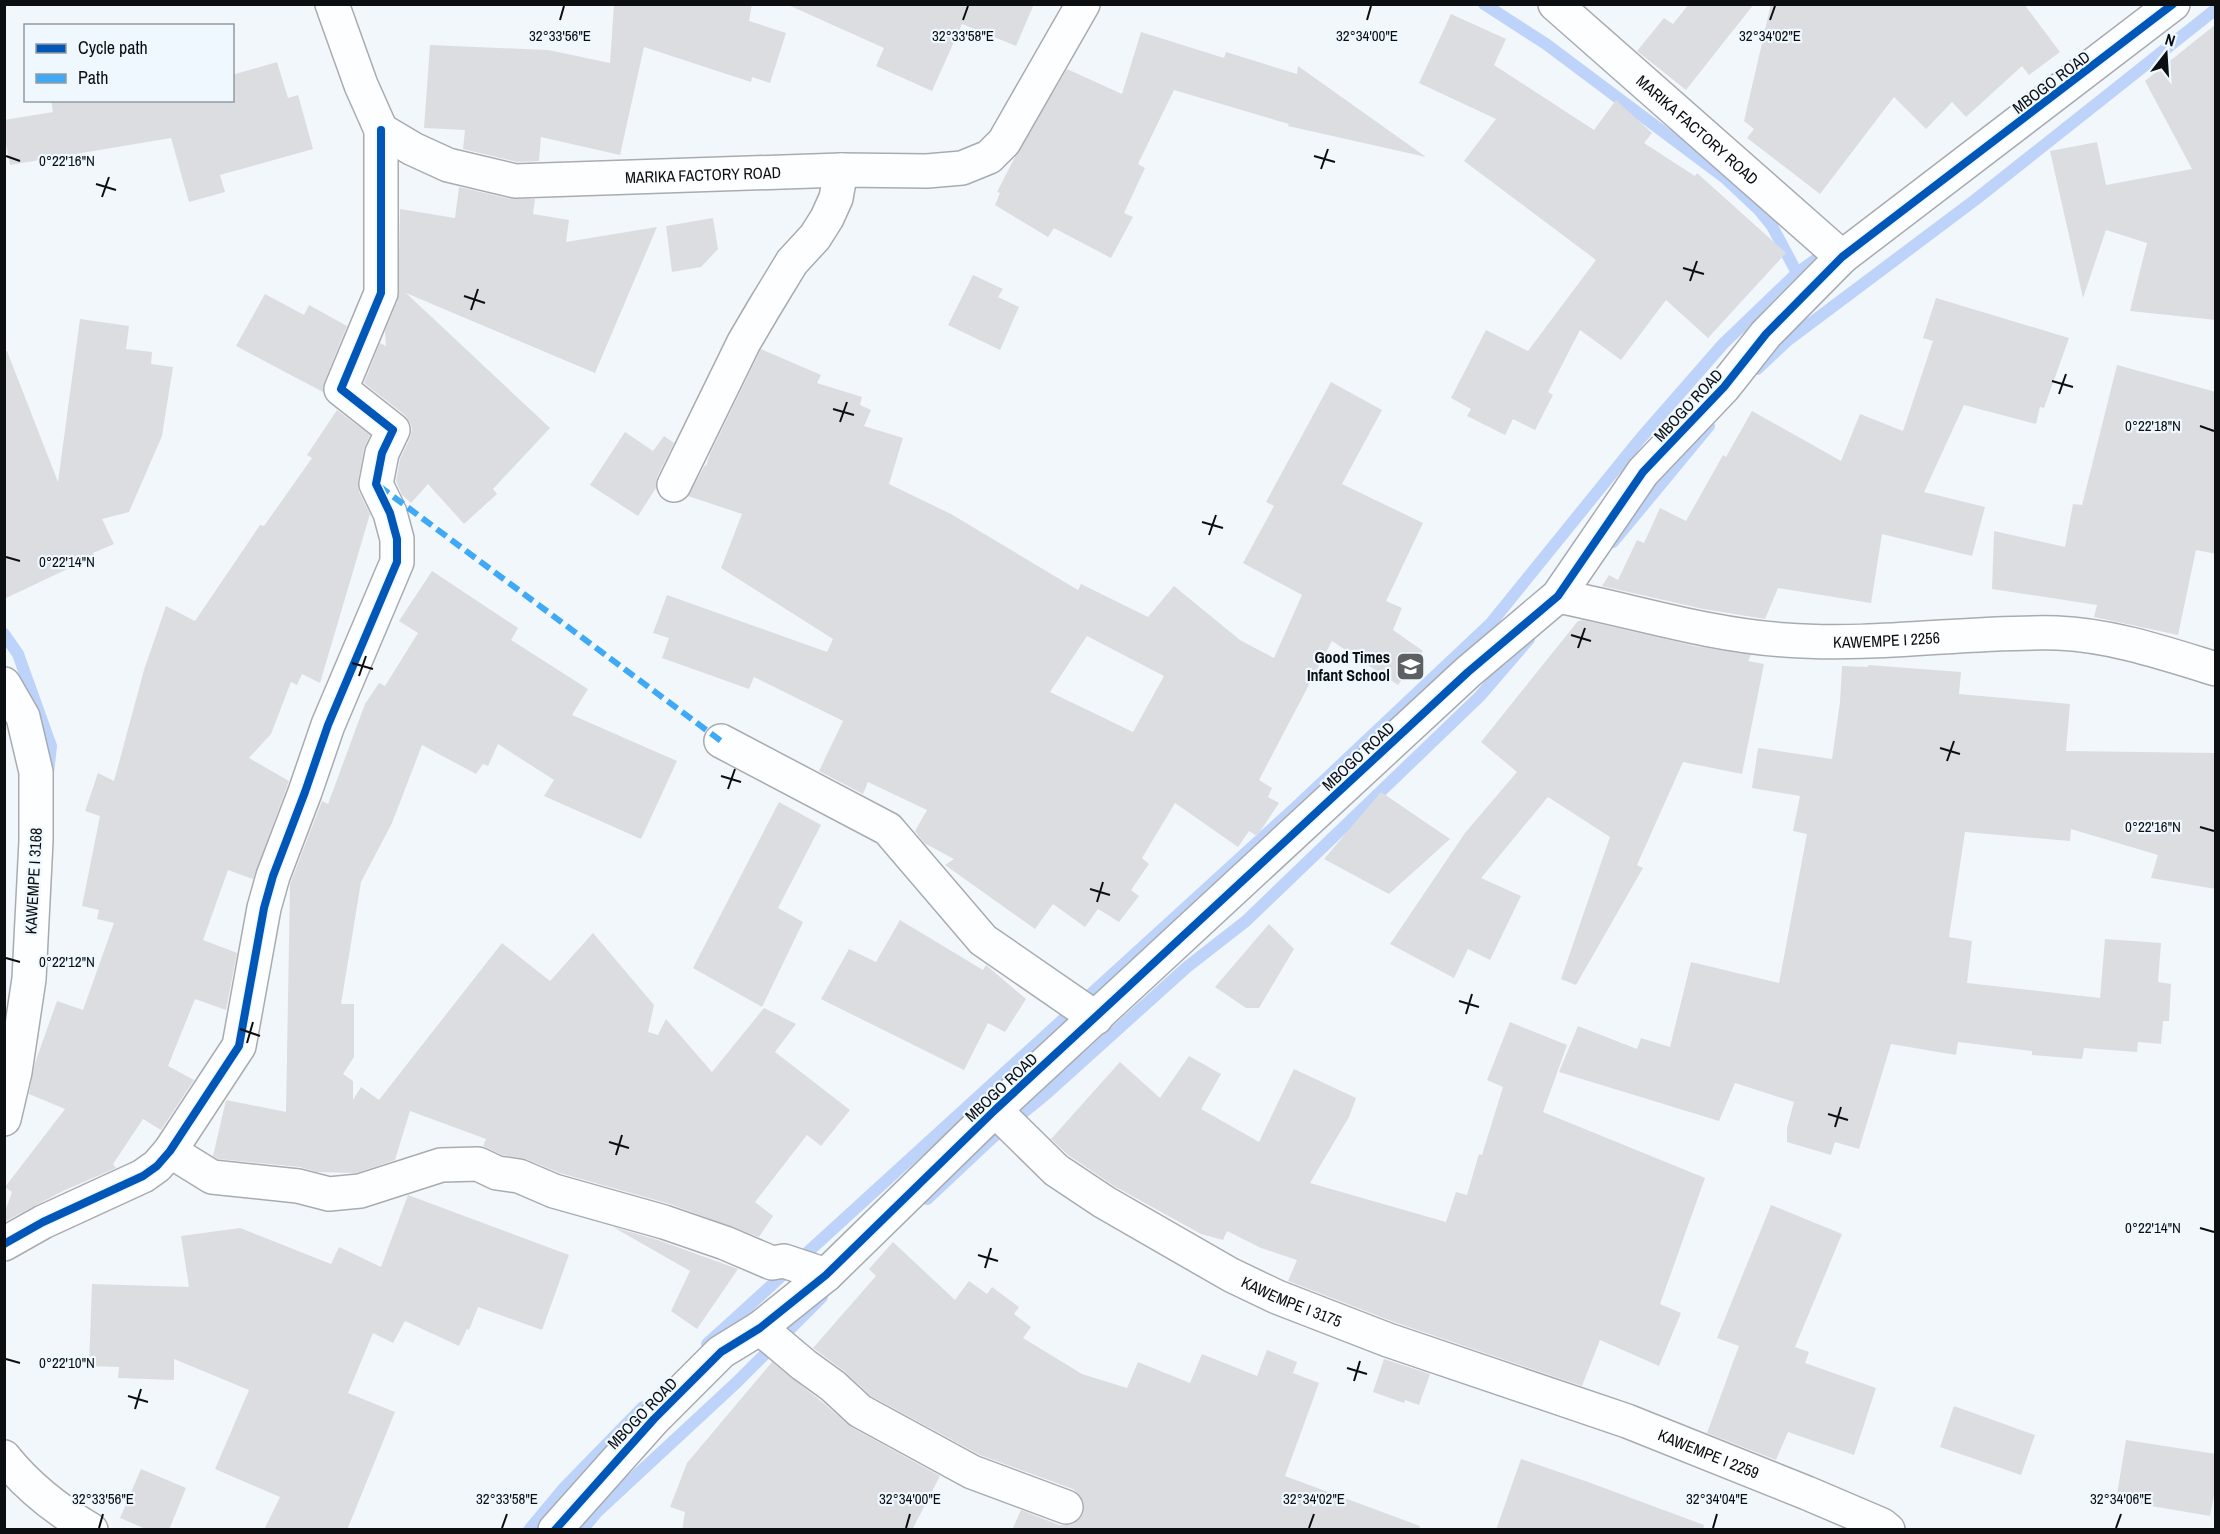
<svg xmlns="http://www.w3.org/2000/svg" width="2220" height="1534" font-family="'Archivo Narrow',sans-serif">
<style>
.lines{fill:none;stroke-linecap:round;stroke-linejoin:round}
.stream{stroke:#bdd3fa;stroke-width:12}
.building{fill:#dcdde0;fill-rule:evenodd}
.minor-casing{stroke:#a8acb0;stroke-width:36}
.minor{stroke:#fdfeff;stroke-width:33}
.quiet{stroke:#3fa9f5;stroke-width:6;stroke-dasharray:12 6;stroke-linecap:butt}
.cycleway-casing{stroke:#eff8ff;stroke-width:11}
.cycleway{stroke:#0057b8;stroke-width:8}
.ticks{fill:none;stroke:#0c0f11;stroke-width:2}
.labels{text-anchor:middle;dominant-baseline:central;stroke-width:4.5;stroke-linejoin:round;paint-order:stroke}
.street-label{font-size:16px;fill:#0c0f11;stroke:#eff8ff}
.poi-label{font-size:16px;font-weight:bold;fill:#0c0f11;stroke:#eff8ff;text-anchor:end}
.ticks-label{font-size:15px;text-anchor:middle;fill:#0c0f11;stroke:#eff8ff;stroke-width:4.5;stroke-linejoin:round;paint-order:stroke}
</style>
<rect width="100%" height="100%" fill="#f2f7fc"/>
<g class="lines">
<!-- stream -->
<path class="stream" d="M1484 4 1546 44 1725 178 1759 210 1772 226 1797 273
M1757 369 1787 341 1975 200 2216 9
M1613 542 1709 426
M4 634 18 654 51 746 48 773
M927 1199 992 1138 1046 1094 1187 967 1246 921 1480 696 1529 639
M707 1344 1296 807 1491 623 1640 439 1723 344 1797 273 1829 250
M529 1530 563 1489 643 1407
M582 1530 598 1511 737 1382 822 1297"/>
</g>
<!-- building -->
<path class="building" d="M614 4H752L749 21 786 33 770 83 752 77 751 82 644 47 620 155 541 137 539 161 517 162 463 149 465 130 424 128 430 45 548 50 610 63Z
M786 4H1034L1016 46 962 24 932 91 876 66 884 48Z
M1689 4H1754L1686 90 1637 51 1664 18 1673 24Z
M1771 4H2024L2060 52 2029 75 2022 66 1966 117 1952 102 1926 129 1894 97 1820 194 1747 138 1754 129 1744 121Z
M1451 14 1506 39 1494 65 1594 130 1616 100 1652 133 1644 143 1695 176 1697 173 1786 253 1708 338 1666 300 1621 360 1580 330 1548 392 1553 395 1535 430 1513 419 1505 435 1467 416 1471 409 1451 398 1486 330 1528 351 1596 260 1464 161 1496 119 1419 83Z
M2216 24V320L2130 311 2147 243 2106 230 2083 298 2050 151 2097 142 2106 185 2192 169 2145 81Z
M1141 32 1224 58 1226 52 1297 74 1298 66 1426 157 1288 126 1289 124 1174 90 1138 164 1145 168 1124 213 1133 217 1111 258 1054 228 1048 237 995 205 1000 193 997 192 1015 157 1067 69 1122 94Z
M277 62 288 98 298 95 313 149 220 175 225 192 189 202 171 138 10 165 4 133V120L53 112 51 100H232V75Z
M459 187 511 199H535L533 214 569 220 566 242 657 227 595 373 406 293 550 428 493 489 497 494 464 524 428 484 411 503 402 495 396 481 400 459 410 438 412 429 410 422 405 415 364 383 380 343 386 346 385 331 398 300 400 209 455 218Z
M713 218 718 249 701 267 672 272 666 226Z
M973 275 1003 289 998 297 1019 307 1000 350 948 325Z
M265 294 304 315 309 305 347 326 324 382 323 392 236 346Z
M1936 298 2069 338 2044 408 2040 407 2036 424 1964 405 1924 492 1985 507 1972 556 1882 534 1871 603 1778 588 1765 619 1703 609 1602 586 1609 575 1618 580 1637 540 1644 543 1660 508 1686 521 1723 455 1726 457 1752 411 1841 461 1860 414 1903 431 1933 341 1923 338Z
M80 319 129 326 126 349 152 352 151 364 173 367 162 436 129 512 102 519 114 544 93 553 95 556 4 599V352L7 351 58 482Z
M761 349 821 375 817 383 862 397 860 405 871 410 864 426 903 438 889 484 951 514 1078 590 1081 584 1148 617 1174 586 1240 640 1274 658 1302 595 1243 563 1274 506 1266 502 1331 382 1382 410 1342 484 1423 523 1386 601 1402 608 1393 630 1423 651 1398 685 1332 641 1259 780 1272 788 1268 797 1279 803 1257 836 1249 831 1238 847 1175 803 1142 858 1149 864 1131 890 1139 896 1119 922 1098 909 1085 927 1053 904 1035 929 945 865 954 859 924 843 915 831 927 810 868 782 863 794 819 771 843 721 754 677 749 689 662 658 669 638 653 633 667 595 827 652 833 639 721 568 742 514 688 496 705 465 706 466 710 454ZM1087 636 1164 676 1133 732 1050 692Z
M2117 365 2216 392V554L2196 550 2178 635 2094 617 2097 605 1992 589 1994 531 2065 547 2073 504 2082 505Z
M337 410 370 435 364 449 358 481 359 492 370 514 320 683 302 674 297 685 291 682 271 734 249 758 289 781 253 879 228 870 203 940 237 953 226 1010 195 999 168 1066 194 1080 161 1130 143 1119 113 1164 116 1168 63 1191 4 1222V1214L12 1192 5 1187 65 1109 29 1094 35 1063 57 1001 83 1010 114 923 97 919 99 910 82 906 100 816 85 811 98 773 114 781 144 670 166 606 195 621 260 525 264 526 312 458 307 455Z
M625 432 653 451 664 436 674 443 657 477 656 488 638 516 590 485Z
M432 571 518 628 511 640 588 689 572 715 677 761 641 839 544 796 554 780 498 744 488 766 483 764 476 774 422 745 392 823 361 882 341 1004H354V1057L343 1074 353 1081V1100L361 1087 379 1100 502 943 550 981 593 933 654 1005 648 1032 658 1035 666 1019 712 1072 764 1008 796 1024 775 1052 850 1110 821 1146 807 1135 755 1202 773 1216 759 1237 670 1204 560 1173 526 1159 502 1155 483 1146 486 1139 410 1111 395 1160 356 1173 317 1172 300 1167 218 1159 213 1156 226 1100 286 1112 290 884 322 801 328 804 365 704 379 683 385 686 418 633 399 621Z
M1583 620 1695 646 1751 655 1748 661 1764 664 1742 774 1683 762 1637 865 1643 868 1576 985 1561 979 1610 837 1548 797 1481 878 1521 896 1490 960 1468 949 1454 978 1390 944 1465 833 1517 772 1481 742 1578 621Z
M1868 665 1961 672 1959 694 2070 704 2066 751 2216 753V889L2151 878 2158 855 2071 829 2070 841 1965 832 1949 937 1972 941 1967 983 2100 998 2105 939 2161 943 2158 982 2171 984 2169 1021H2163L2161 1044 2138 1042 2137 1052 2084 1048 2082 1059 2032 1055V1051L1958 1042 1956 1055 1891 1044 1859 1149 1835 1142 1831 1155 1787 1142V1128L1794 1102 1735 1083 1719 1121 1559 1072 1578 1026 1637 1049 1641 1038 1670 1047 1691 962 1779 983 1807 834 1793 831 1800 796 1752 788 1758 748 1832 759 1840 702 1842 666 1868 667Z
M1381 792 1450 839 1389 894 1324 859Z
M779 802 821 825 778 908 803 922 762 1007 693 968Z
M900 920 983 970 986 965 1026 999 1005 1032 988 1023 964 1070 821 999 849 949 876 962Z
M1269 924 1294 949 1259 1008H1246L1215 987Z
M1510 1022 1567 1045 1543 1112 1705 1178 1660 1304 1681 1313 1659 1366 1600 1340 1582 1386 1394 1322 1288 1281 1297 1260 1261 1248 1227 1231 1223 1240 1201 1234 1114 1186 1068 1155 1051 1139 1120 1062 1160 1098 1189 1056 1221 1074 1201 1109 1259 1142 1294 1069 1356 1098 1349 1117 1310 1183 1446 1222 1456 1192 1467 1195 1479 1154 1482 1155 1503 1087 1487 1080Z
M408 1195 569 1255 542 1330 478 1307 469 1330 467 1329 459 1346 405 1321 393 1343 373 1333 348 1393 395 1412 347 1530H264L280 1497 215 1469 249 1390 174 1359V1380L118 1378 119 1367 89 1366 92 1284 189 1287 181 1236 240 1228 331 1264 339 1247 381 1267Z
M1771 1205 1842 1234 1795 1347 1809 1352 1805 1363 1876 1388 1854 1455 1788 1432 1776 1460 1707 1433 1739 1346 1717 1338Z
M613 1227 658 1240 738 1269 697 1329 671 1311 690 1271Z
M893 1242 955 1300 969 1281 987 1294 992 1287 1019 1307 1014 1314 1031 1327 1023 1338 1082 1374 1127 1388 1138 1362 1190 1383 1202 1354 1257 1376 1267 1350 1297 1362 1293 1373 1319 1383 1285 1476 1420 1526 1419 1530H1012L1021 1510 1059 1525H1070L1077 1522 1083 1514 1084 1503 1080 1495 1073 1489 980 1455 871 1396 844 1371 813 1348 876 1276 869 1269Z
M1384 1359 1430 1374 1419 1405 1405 1400 1404 1403 1373 1392Z
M772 1362 821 1401 851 1427 940 1476 912 1530H682L685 1512 670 1507 687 1463Z
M1954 1406 2035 1435 2021 1475 1940 1447Z
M2126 1440 2216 1454V1485L2210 1516 2116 1500Z
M1521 1459 1588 1482 1704 1525 1703 1530H1496Z
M141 1469 186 1488 169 1530H148L120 1518Z"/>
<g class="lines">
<defs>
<g id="minor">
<path id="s1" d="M332 4 361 85 381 130 413 149 448 165 515 181 841 170 927 171 962 168 989 157 1004 142 1083 4"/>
<path id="s2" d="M1555 4 1842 257"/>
<path d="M674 485 744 342 764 308 792 262 815 237 827 218 836 198 841 170"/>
<path id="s3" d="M1558 596C1634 611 1708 635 1785 640 1876 647 1966 631 2057 633 2111 635 2164 653 2216 669"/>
<path d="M4 684 23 717 36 772V841L29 979 15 1072 4 1119"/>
<path d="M721 741 888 829 983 940 1096 1018"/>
<path id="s4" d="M995 1110 1056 1170 1104 1202 1231 1275 1277 1297 1388 1340 1627 1421 1807 1493 1882 1525 1888 1530"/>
<path d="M170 1151 212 1177 298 1186 329 1194 360 1191 441 1165 478 1164 497 1173 519 1176 554 1191 664 1222 725 1243 772 1263 784 1261 826 1275"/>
<path d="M4 1244 43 1222 143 1176 157 1166 170 1151 239 1046 264 908 273 876 305 792 328 725 397 562V539L390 513 376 484 382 453 393 430 341 389 381 293V130"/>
<path d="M760 1328 804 1365 833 1386 860 1411 972 1472 1066 1507"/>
<path d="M4 1457C27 1486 59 1511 91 1530"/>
<path d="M555 1530 654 1419 721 1352 760 1328 826 1275 995 1110 1468 672 1558 596 1643 472 1724 387 1766 334 1842 257 2173 4"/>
</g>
</defs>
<!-- minor casing -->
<use href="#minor" class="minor-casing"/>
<!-- minor -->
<use href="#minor" class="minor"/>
<!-- quiet -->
<path class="quiet" d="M379 486 721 741"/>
<defs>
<path id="cycleway" d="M4 1244 43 1222 143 1176 157 1166 170 1151 239 1046 264 908 273 876 305 792 328 725 397 562V539L390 513 376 484 382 453 393 430 341 389 381 293V130
M555 1530 654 1419 721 1352 760 1328 826 1275 995 1110 1468 672 1558 596 1643 472 1724 387 1766 334 1842 257 2173 4"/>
</defs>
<!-- cycleway casing -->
<use href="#cycleway" class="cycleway-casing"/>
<!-- cycleway -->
<use href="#cycleway" class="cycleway"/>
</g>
<!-- ticks -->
<path class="ticks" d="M560 20 564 6M963 20 968 6M1367 20 1371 6M1770 20 1775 6M6 156 20 161M1314 156 1335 162M1321 169 1328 149M96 184 116 190M102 197 109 177M1683 268 1704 274M1690 281 1697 261M464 296 485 303M471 310 478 289M2052 381 2073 387M2059 394 2066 374M833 409 854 415M840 422 847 402M2200 426 2214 431M1202 522 1223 528M1209 535 1216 515M6 557 20 561M1571 635 1591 641M1578 648 1585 628M352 663 373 669M359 676 366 656M1940 748 1960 754M1947 761 1954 741M721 776 741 782M728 789 735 769M2200 827 2214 831M1090 889 1110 895M1097 902 1103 882M6 958 20 962M1459 1001 1479 1007M1466 1014 1472 994M240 1029 260 1036M247 1043 253 1022M1828 1114 1848 1120M1835 1127 1841 1107M609 1142 629 1148M616 1155 622 1135M2200 1228 2214 1232M978 1255 998 1261M985 1268 991 1248M6 1359 20 1363M1347 1368 1367 1374M1354 1381 1360 1361M128 1396 148 1402M135 1409 141 1389M99 1528 103 1514M502 1528 507 1514M906 1528 910 1514M1309 1528 1314 1514M1713 1528 1717 1514M2116 1528 2121 1514"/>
<!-- icons -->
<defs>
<symbol id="school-square" viewBox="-11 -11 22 22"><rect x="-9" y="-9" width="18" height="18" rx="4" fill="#5c6063" stroke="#eff8ff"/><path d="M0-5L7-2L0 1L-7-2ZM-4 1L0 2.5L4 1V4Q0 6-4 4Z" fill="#fff"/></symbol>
</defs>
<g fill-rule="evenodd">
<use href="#school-square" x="1394" y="650" width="33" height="33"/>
</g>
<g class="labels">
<!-- street labels -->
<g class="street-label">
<text transform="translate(2051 82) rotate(-37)">MBOGO ROAD</text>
<text stroke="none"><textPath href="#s2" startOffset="190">MARIKA FACTORY ROAD</textPath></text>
<text stroke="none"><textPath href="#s1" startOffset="468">MARIKA FACTORY ROAD</textPath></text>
<text transform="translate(1688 405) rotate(-47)">MBOGO ROAD</text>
<text stroke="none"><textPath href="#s3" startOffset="333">KAWEMPE I 2256</textPath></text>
<text transform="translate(1358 756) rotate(-43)">MBOGO ROAD</text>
<text transform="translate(33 881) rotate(-87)">KAWEMPE I 3168</text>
<text transform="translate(1001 1087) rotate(-43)">MBOGO ROAD</text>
<text stroke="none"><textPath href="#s4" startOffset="356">KAWEMPE I 3175</textPath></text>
<text transform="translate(642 1413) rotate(-46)">MBOGO ROAD</text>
<text stroke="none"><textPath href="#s4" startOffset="800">KAWEMPE I 2259</textPath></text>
</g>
<!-- poi labels -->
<g class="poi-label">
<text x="1390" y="657">Good Times<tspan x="1390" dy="18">Infant School</tspan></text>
</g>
</g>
<g class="ticks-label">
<text x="560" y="41">32°33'56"E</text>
<text x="963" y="41">32°33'58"E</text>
<text x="1367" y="41">32°34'00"E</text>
<text x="1770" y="41">32°34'02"E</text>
<text x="67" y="166">0°22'16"N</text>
<text x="2153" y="431">0°22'18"N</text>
<text x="67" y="567">0°22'14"N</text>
<text x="2153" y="832">0°22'16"N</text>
<text x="67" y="967">0°22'12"N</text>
<text x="2153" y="1233">0°22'14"N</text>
<text x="67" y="1368">0°22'10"N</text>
<text x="103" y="1504">32°33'56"E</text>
<text x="507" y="1504">32°33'58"E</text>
<text x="910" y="1504">32°34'00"E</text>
<text x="1314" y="1504">32°34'02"E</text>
<text x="1717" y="1504">32°34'04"E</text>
<text x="2121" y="1504">32°34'06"E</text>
</g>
<!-- border -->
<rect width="2220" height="1534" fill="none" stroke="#0c0f11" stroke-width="12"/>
<!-- legend -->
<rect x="24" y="24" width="210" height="78" fill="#eff8ff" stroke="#949ba0" stroke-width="1.5"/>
<rect x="36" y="44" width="30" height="9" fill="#0057b8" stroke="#949ba0" stroke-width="1.5"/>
<text x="78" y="54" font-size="18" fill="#0c0f11">Cycle path</text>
<rect x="36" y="74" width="30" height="9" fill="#3fa9f5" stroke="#949ba0" stroke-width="1.5"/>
<text x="78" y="84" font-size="18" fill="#0c0f11">Path</text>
<!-- north arrow -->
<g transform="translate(2166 54) rotate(17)" stroke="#eff8ff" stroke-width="4.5" paint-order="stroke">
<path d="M0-4.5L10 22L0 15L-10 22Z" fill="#0c0f11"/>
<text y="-9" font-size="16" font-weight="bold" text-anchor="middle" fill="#0c0f11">N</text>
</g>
</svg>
